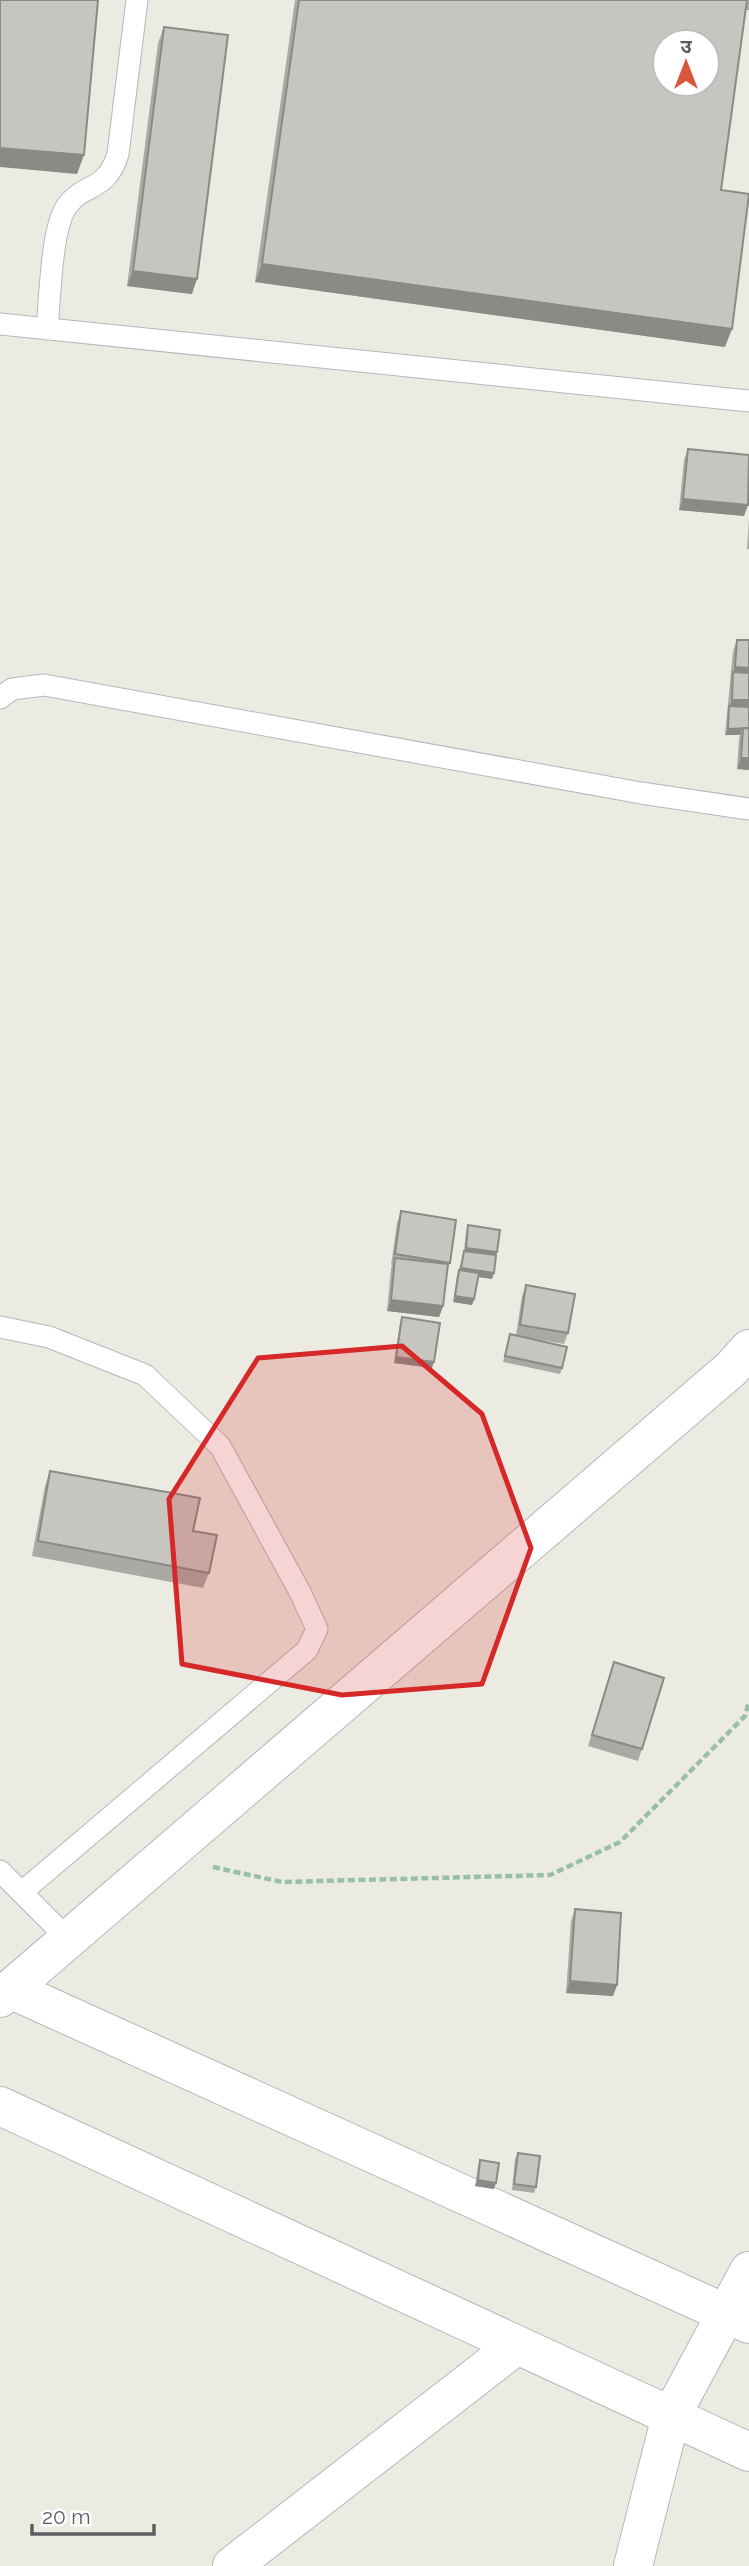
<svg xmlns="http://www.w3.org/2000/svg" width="749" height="2566" font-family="Raleway,'Noto Sans Devanagari',sans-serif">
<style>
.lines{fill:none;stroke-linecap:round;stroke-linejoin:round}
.service-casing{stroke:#b5b7bc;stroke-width:23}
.minor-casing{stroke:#b5b7bc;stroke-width:40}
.path{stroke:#99bfa8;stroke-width:4.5;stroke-dasharray:7 3.5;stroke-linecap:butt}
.service{stroke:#fff;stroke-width:21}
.minor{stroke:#fff;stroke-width:38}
.wall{fill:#aba9a5}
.shaded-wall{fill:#8b8a86}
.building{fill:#c7c5c0;stroke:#8b8a86;stroke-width:2;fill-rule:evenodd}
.marked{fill:#d62828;fill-opacity:0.2;stroke:#d62828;stroke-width:5;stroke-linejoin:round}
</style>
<rect width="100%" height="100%" fill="#ecebe2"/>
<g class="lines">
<defs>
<path id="service" d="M0 324 749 401
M47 329C50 300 51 228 67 206 84 182 106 193 118 154L137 0
M0 698 12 689 44 685 641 793 749 809
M0 1327 49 1337 145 1375 220 1446 300 1592 317 1629 307 1650 22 1892
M0 1871 68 1939"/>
<path id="minor" d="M10 1989 749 2324
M0 1998 731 1369 749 1349
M0 2106 749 2452
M232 2566 517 2345
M633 2566 671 2416 749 2271"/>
</defs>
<!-- service casing -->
<use href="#service" class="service-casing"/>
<!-- minor casing -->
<use href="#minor" class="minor-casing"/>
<!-- path -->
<path class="path" d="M213 1867 282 1882 550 1875 620 1842 745 1716 749 1701"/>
<!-- service -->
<use href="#service" class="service"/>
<!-- minor -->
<use href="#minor" class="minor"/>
</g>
<!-- wall -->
<path class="wall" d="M295 0H749V10H746L721 190 725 347 255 282Z
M164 27 192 294 127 286 158 43Z
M688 449 744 516 679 510 684 460Z
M749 518V549H747Z
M737 640H749V770L737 769 739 739 740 735H725L733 651Z
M401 1211 450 1263 447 1270 443 1306 439 1317 387 1311 391 1269 392 1265H391L397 1223Z
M468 1225 497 1252 492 1279 478 1277 474 1299 472 1305 453 1302 457 1276 464 1251 466 1232Z
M526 1285 568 1333 564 1344 529 1338 562 1368 560 1374 503 1362 510 1334 516 1335 522 1296Z
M402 1317 432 1368 394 1363 400 1323Z
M50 1471 193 1531 209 1573 203 1588 32 1556 45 1486Z
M614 1663 642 1749 638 1761 588 1746Z
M575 1909 617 1985 613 1996 566 1993 571 1921Z
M518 2153 536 2187 534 2193 512 2190 515 2159Z
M480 2160 494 2189 475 2186 478 2166Z"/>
<!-- shaded-wall -->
<path class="shaded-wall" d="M0 148 84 155 77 174 0 167Z
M262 264 732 329 725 347 255 282Z
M133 271 197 279 192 294 127 286Z
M683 499 748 505 744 516 679 510Z
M735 667 749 668V680L733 673Z
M732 700H749V712L728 711Z
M728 729H742L740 735H725Z
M741 758H749V770L737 769Z
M466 1248 497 1252 495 1258 464 1254Z
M461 1268 494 1273 492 1279 459 1274Z
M455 1296 474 1299 472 1305 453 1302Z
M391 1300 443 1306 439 1317 387 1311Z
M396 1357 434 1362 432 1368 394 1363Z
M570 1981 617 1985 613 1996 566 1993Z
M478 2180 496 2183 494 2189 475 2186Z"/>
<!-- building -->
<path class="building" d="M0 0H98L84 155 0 148Z
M299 0H747L721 190 749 194 732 329 262 264ZM665 42H707V84H665Z
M164 27 228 35 197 279 133 271Z
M688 449 749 455 748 505 683 499Z
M737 640H749V668L735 667Z
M733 672 749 673V700H732Z
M729 706 749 707V728L728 729Z
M743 728H749V758H741Z
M401 1211 456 1220 450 1263 395 1254Z
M468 1225 500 1230 497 1252 466 1248Z
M464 1251 496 1255 494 1273 461 1268Z
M395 1258 448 1264 443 1306 391 1300Z
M459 1270 479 1273 474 1299 455 1296Z
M526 1285 575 1294 568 1333 520 1325Z
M402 1317 440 1323 434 1362 396 1357Z
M510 1334 567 1347 562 1368 505 1356Z
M50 1471 200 1498 193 1531 217 1535 209 1573 38 1541Z
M614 1662 664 1678 642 1749 592 1735Z
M575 1909 621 1913 617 1985 570 1981Z
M518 2153 540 2156 536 2187 514 2184Z
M480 2160 499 2163 496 2183 478 2180Z"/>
<!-- marked area -->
<path class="marked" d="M402 1346 482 1414 531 1548 482 1684 342 1695 182 1664 169 1499 258 1358Z"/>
<!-- north arrow -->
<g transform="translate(686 63)"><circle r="33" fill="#ffffff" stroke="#bdbec0" stroke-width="2"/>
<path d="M0-5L12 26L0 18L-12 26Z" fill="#d8573c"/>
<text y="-10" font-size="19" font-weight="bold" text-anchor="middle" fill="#5b5d62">उ</text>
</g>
<!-- scale -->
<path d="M32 2524v10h122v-10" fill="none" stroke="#5b5d62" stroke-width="3.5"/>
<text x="42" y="2524" font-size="21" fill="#5b5d62" stroke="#ffffff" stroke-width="5" paint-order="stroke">20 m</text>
</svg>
